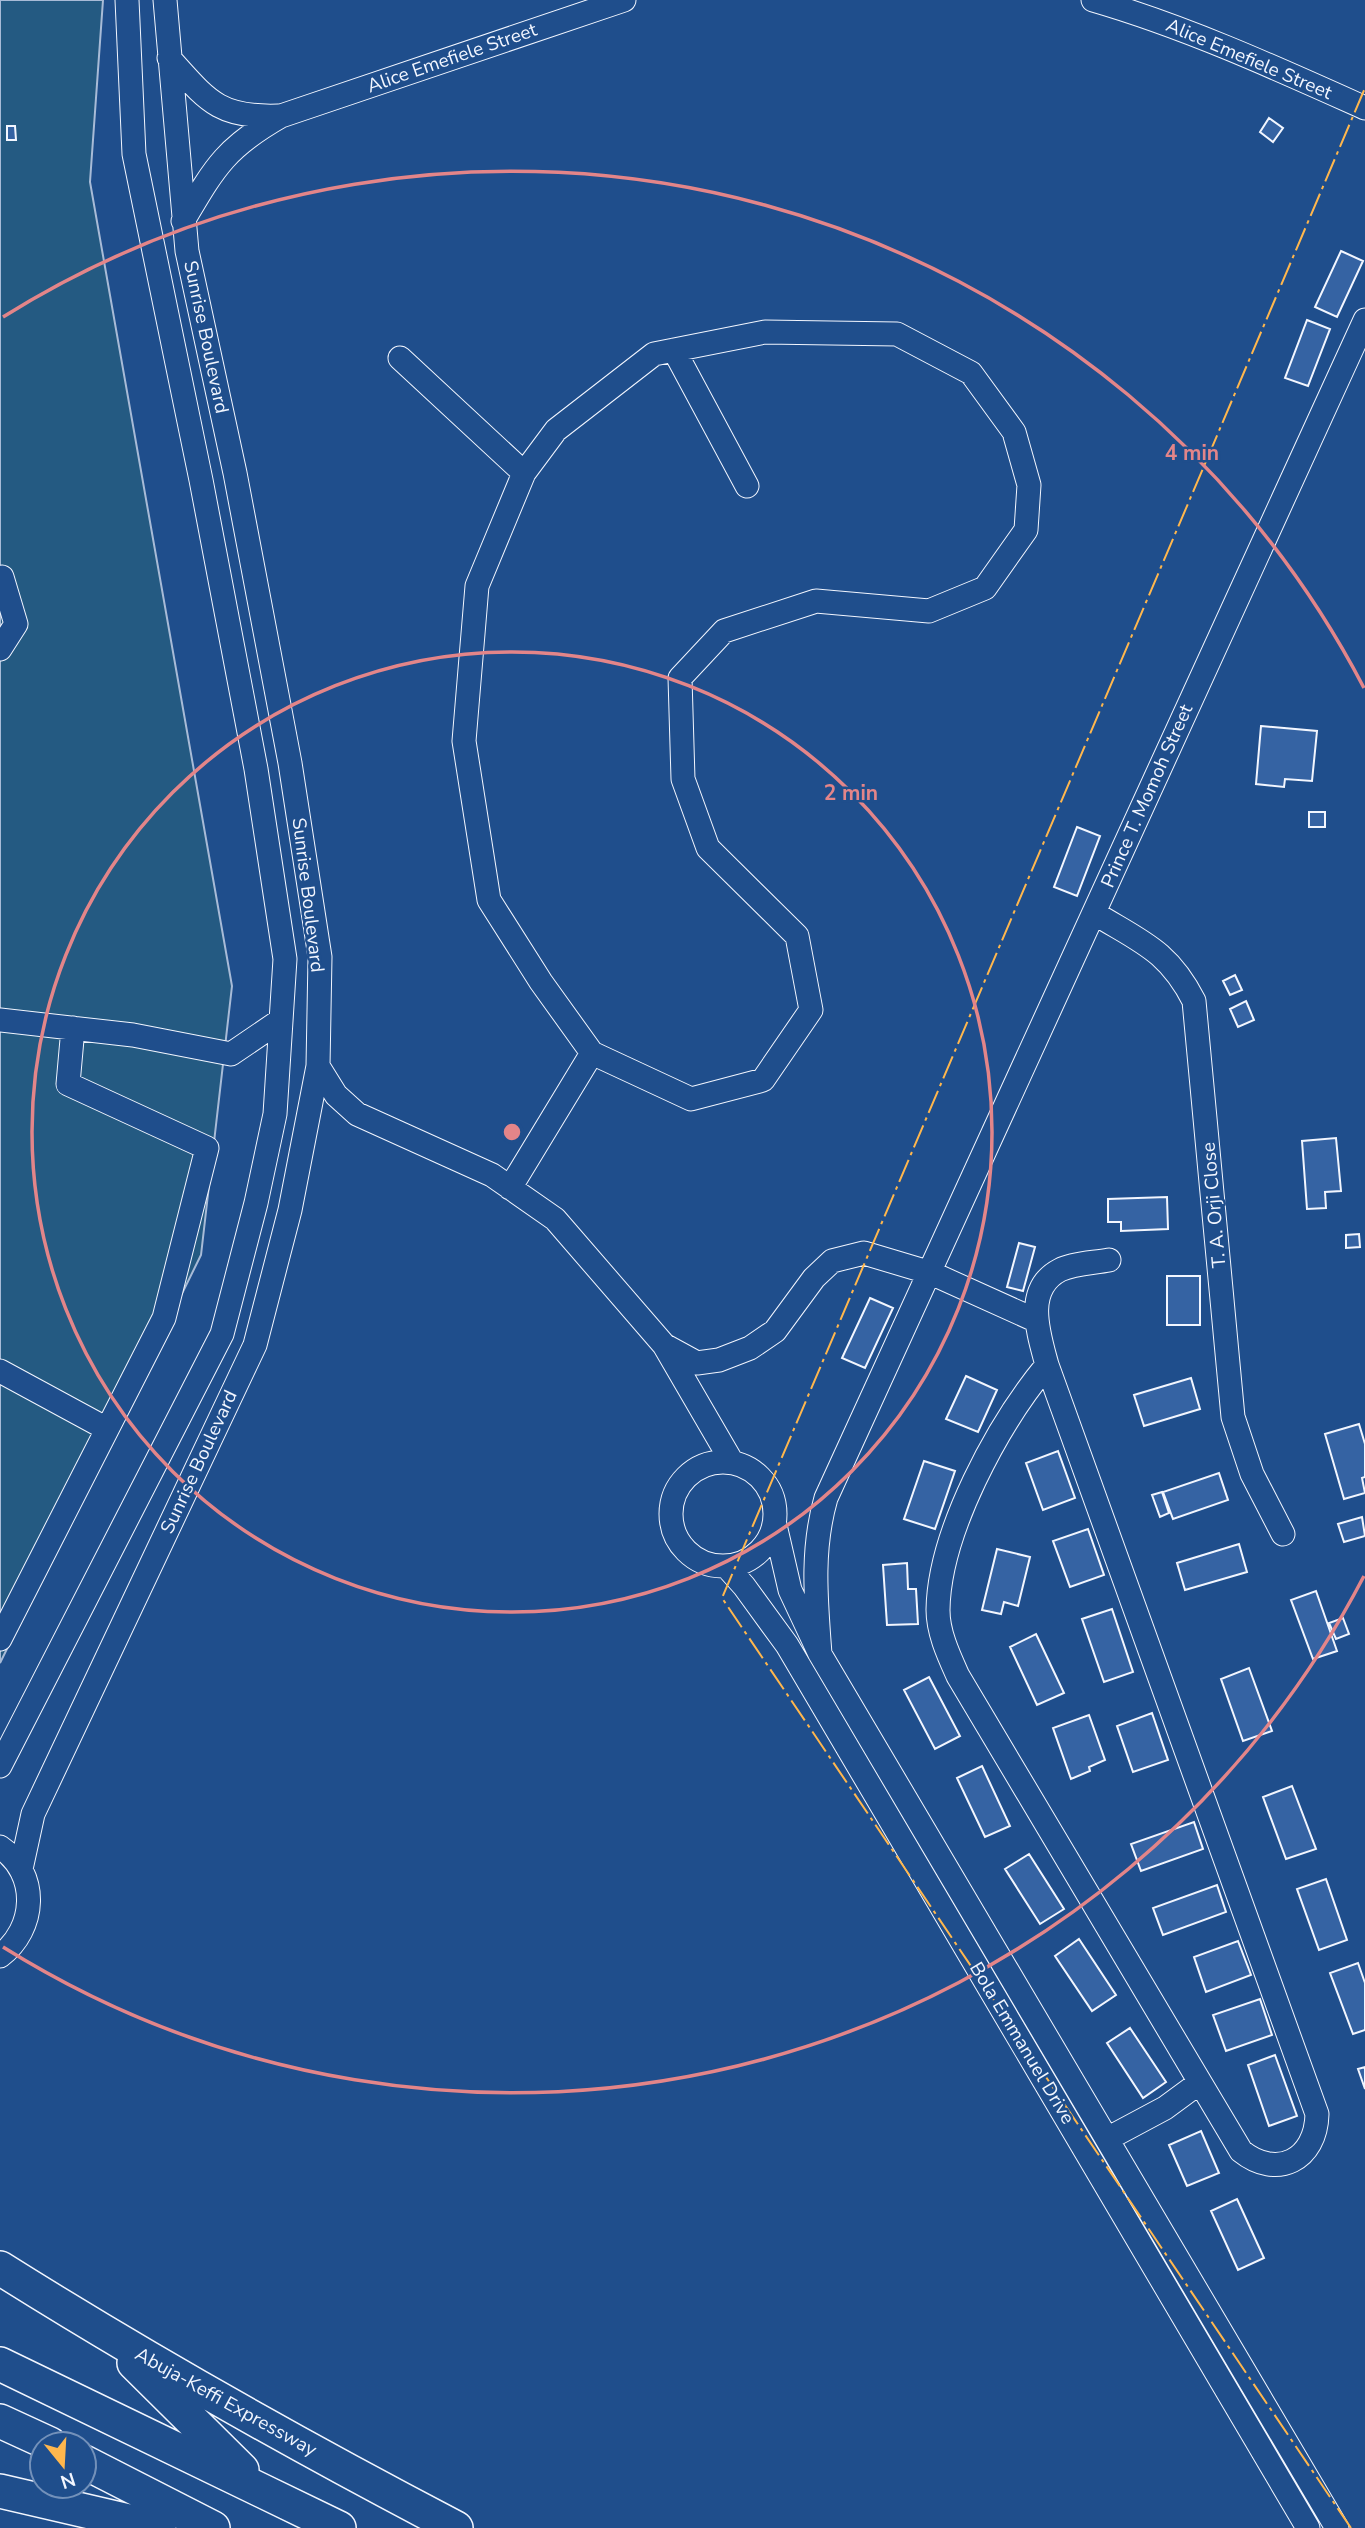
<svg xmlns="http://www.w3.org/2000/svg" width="1365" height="2528" font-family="'Nunito Sans',sans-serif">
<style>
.green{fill:#245a82;stroke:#a8bbd7;stroke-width:2}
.building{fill:#3563a3;stroke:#f2f6ff;stroke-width:2}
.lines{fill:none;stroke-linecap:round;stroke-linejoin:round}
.minor-casing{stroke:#f2f6ff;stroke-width:25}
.highway-casing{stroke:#f2f6ff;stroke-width:36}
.minor{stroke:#1f4e8c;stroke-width:23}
.highway{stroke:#1f4e8c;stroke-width:33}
.power{stroke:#ffb74d;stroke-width:2;stroke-dasharray:24 5 3.5 5;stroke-linecap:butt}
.ring{fill:none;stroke:#e38589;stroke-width:3.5}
.labels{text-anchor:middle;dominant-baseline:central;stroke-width:5;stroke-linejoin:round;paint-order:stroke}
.street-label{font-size:19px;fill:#f2f6ff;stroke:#1f4e8c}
.centre{fill:#e38589;stroke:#1f4e8c;stroke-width:3.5}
.ring-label{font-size:21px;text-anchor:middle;font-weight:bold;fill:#e38589;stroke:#1f4e8c;stroke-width:5;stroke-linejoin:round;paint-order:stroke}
</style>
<rect width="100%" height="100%" fill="#1f4e8c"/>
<!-- green -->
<path class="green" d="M0 0H103L90 182 232 986 201 1255 0 1663Z"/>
<!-- building -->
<path class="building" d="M1269 118 1283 128 1273 142 1260 132Z
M7 126H15L16 140H7Z
M1341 251 1363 261 1337 317 1315 307Z
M1307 320 1330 329 1308 386 1285 378Z
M1261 726 1317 731 1312 781 1285 779 1284 787 1256 784Z
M1309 812H1325V827H1309Z
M1077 827 1100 836 1077 896 1054 887Z
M1235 975 1242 990 1230 995 1223 981Z
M1246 1001 1254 1020 1238 1027 1230 1009Z
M1336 1138 1341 1191 1325 1192 1326 1208 1307 1209 1302 1141Z
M1167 1197 1168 1229 1121 1231V1222H1108V1199Z
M1359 1234 1360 1247 1346 1248V1235Z
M1019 1243 1035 1247 1023 1291 1007 1287Z
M1167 1276H1200V1325H1167Z
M870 1298 893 1308 865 1368 842 1358Z
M966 1376 997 1390 978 1432 946 1419Z
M1191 1378 1200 1409 1144 1426 1134 1395Z
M1359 1424 1365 1444V1477L1362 1478 1365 1493 1344 1499 1325 1434Z
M1058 1451 1075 1498 1043 1510 1026 1463Z
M924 1461 955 1471 935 1529 904 1519Z
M1219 1473 1228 1500 1173 1519 1163 1492Z
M1162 1492 1169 1513 1160 1517 1152 1495Z
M1362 1517 1365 1536 1344 1542 1338 1524Z
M1088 1529 1104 1575 1070 1587 1053 1541Z
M1239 1544 1247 1572 1185 1590 1177 1563Z
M997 1549 1030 1557 1018 1606 1004 1602 1001 1614 982 1610Z
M907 1563 908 1589H916L918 1624 887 1625 883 1565Z
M1316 1591 1337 1651 1313 1659 1291 1600Z
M1112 1609 1133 1672 1104 1682 1082 1619Z
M1343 1618 1349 1634 1336 1639 1329 1623Z
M1036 1634 1064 1693 1037 1705 1010 1647Z
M1249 1668 1272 1731 1243 1741 1221 1679Z
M929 1677 960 1736 935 1749 904 1690Z
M1152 1713 1168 1760 1133 1772 1117 1726Z
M1089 1715 1105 1760 1089 1767 1090 1771 1071 1779 1053 1728Z
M982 1766 1010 1826 985 1837 957 1778Z
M1292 1786 1316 1849 1286 1859 1263 1797Z
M1194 1822 1203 1849 1141 1871 1131 1844Z
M1029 1854 1064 1909 1040 1924 1005 1869Z
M1326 1879 1347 1940 1319 1950 1297 1889Z
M1217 1885 1226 1912 1163 1935 1153 1908Z
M1079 1939 1116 1995 1092 2011 1055 1956Z
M1238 1941 1251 1975 1206 1992 1194 1957Z
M1358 1963 1365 1983V2030L1353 2034 1330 1973Z
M1260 1999 1272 2035 1226 2051 1213 2015Z
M1130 2028 1166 2082 1143 2098 1107 2043Z
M1275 2055 1297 2116 1269 2126 1248 2065Z
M1365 2067V2089L1358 2069Z
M1201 2131 1219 2173 1187 2186 1169 2145Z
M1237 2199 1264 2258 1238 2270 1211 2211Z"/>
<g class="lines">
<defs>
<path id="minor" d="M1093 0C1186 27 1276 68 1365 108
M169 58C207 100 218 118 278 116
M183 221C215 167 225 148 281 116L624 0
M674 350 747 486
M400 358 524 473 477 586 464 741 489 900 541 982 592 1053 691 1099 763 1080 811 1010 797 936 708 848 683 779 680 678 724 631 816 601 929 611 985 588 1026 530 1029 485 1014 432 971 373 897 334 765 332 654 354 556 430 524 473
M0 649 16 624 2 577
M1094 913C1141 942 1168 950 1194 1001L1233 1417 1252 1474 1283 1534
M0 1020 133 1035 231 1054 281 1020
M318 1066 336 1095 357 1114 492 1175 555 1219 664 1345 732 1462
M510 1188 592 1053
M664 1345 697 1363 719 1360 750 1348 775 1331 814 1278 832 1261 864 1253 931 1273 1035 1320
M1047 1365C998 1424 939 1532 938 1610 938 1633 949 1656 958 1676L1241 2151C1277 2180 1316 2160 1317 2114L1047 1365C1039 1335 1023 1289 1060 1270 1074 1263 1094 1263 1109 1260
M0 1371 107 1429
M671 1514a52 52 0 1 1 104 0a52 52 0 1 1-104 0Z
M775 1525 790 1590 820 1654 1337 2528
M726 1566 744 1586 787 1645 1308 2528
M0 1639 164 1318 207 1148 68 1084 73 1028
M820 1654C816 1600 811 1550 826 1498L1365 320
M0 1766 222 1334 256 1203 275 1114 285 959 256 769 201 480 134 154 127 0
M0 1847C40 1874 36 1929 0 1956
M21 1869 33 1814 255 1345 290 1210 318 1066 320 957 290 763 235 473 187 251 165 0
M1107 2139 1165 2108 1199 2083"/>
<path id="highway" d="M0 2268C148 2361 301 2447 456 2528
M134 2363 242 2470
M0 2364 339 2528
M0 2421 50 2444
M84 2462 213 2528
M0 2491 159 2528"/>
</defs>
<!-- minor casing -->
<use href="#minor" class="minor-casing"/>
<!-- highway casing -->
<use href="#highway" class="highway-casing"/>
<!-- minor -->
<use href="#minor" class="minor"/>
<!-- highway -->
<use href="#highway" class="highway"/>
<!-- power -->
<path class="power" d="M1351 2528 722 1598 1365 88"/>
</g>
<!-- distance rings -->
<g class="ring">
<circle cx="512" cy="1132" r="480"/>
<path d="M1364 1576A961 961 0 0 1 3 1947M3 317A961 961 0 0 1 1364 688"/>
</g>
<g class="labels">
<!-- street labels -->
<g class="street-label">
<text transform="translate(452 58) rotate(-19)">Alice Emefiele Street</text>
<text transform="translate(1249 59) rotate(23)">Alice Emefiele Street</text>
<text transform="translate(206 337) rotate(78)">Sunrise Boulevard</text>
<text transform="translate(1147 796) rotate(-66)">Prince T. Momoh Street</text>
<text transform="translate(308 895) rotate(83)">Sunrise Boulevard</text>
<text transform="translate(1214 1205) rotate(-95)">T. A. Orji Close</text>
<text transform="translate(199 1462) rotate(-65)">Sunrise Boulevard</text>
<text transform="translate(1022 2043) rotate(59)">Bola Emmanuel Drive</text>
<text transform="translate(226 2402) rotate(29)">Abuja-Keffi Expressway</text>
</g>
</g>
<circle cx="512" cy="1132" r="10" class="centre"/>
<g class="ring-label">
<text x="1192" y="460">4 min</text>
<text x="851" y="800">2 min</text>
</g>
<!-- north arrow -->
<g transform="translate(63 2465) rotate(162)"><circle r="33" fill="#1f4e8c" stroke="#7391ba" stroke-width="2"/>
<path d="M0-5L12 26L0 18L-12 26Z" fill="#ffb74d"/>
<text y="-10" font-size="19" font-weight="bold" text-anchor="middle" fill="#f2f6ff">N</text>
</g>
</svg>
